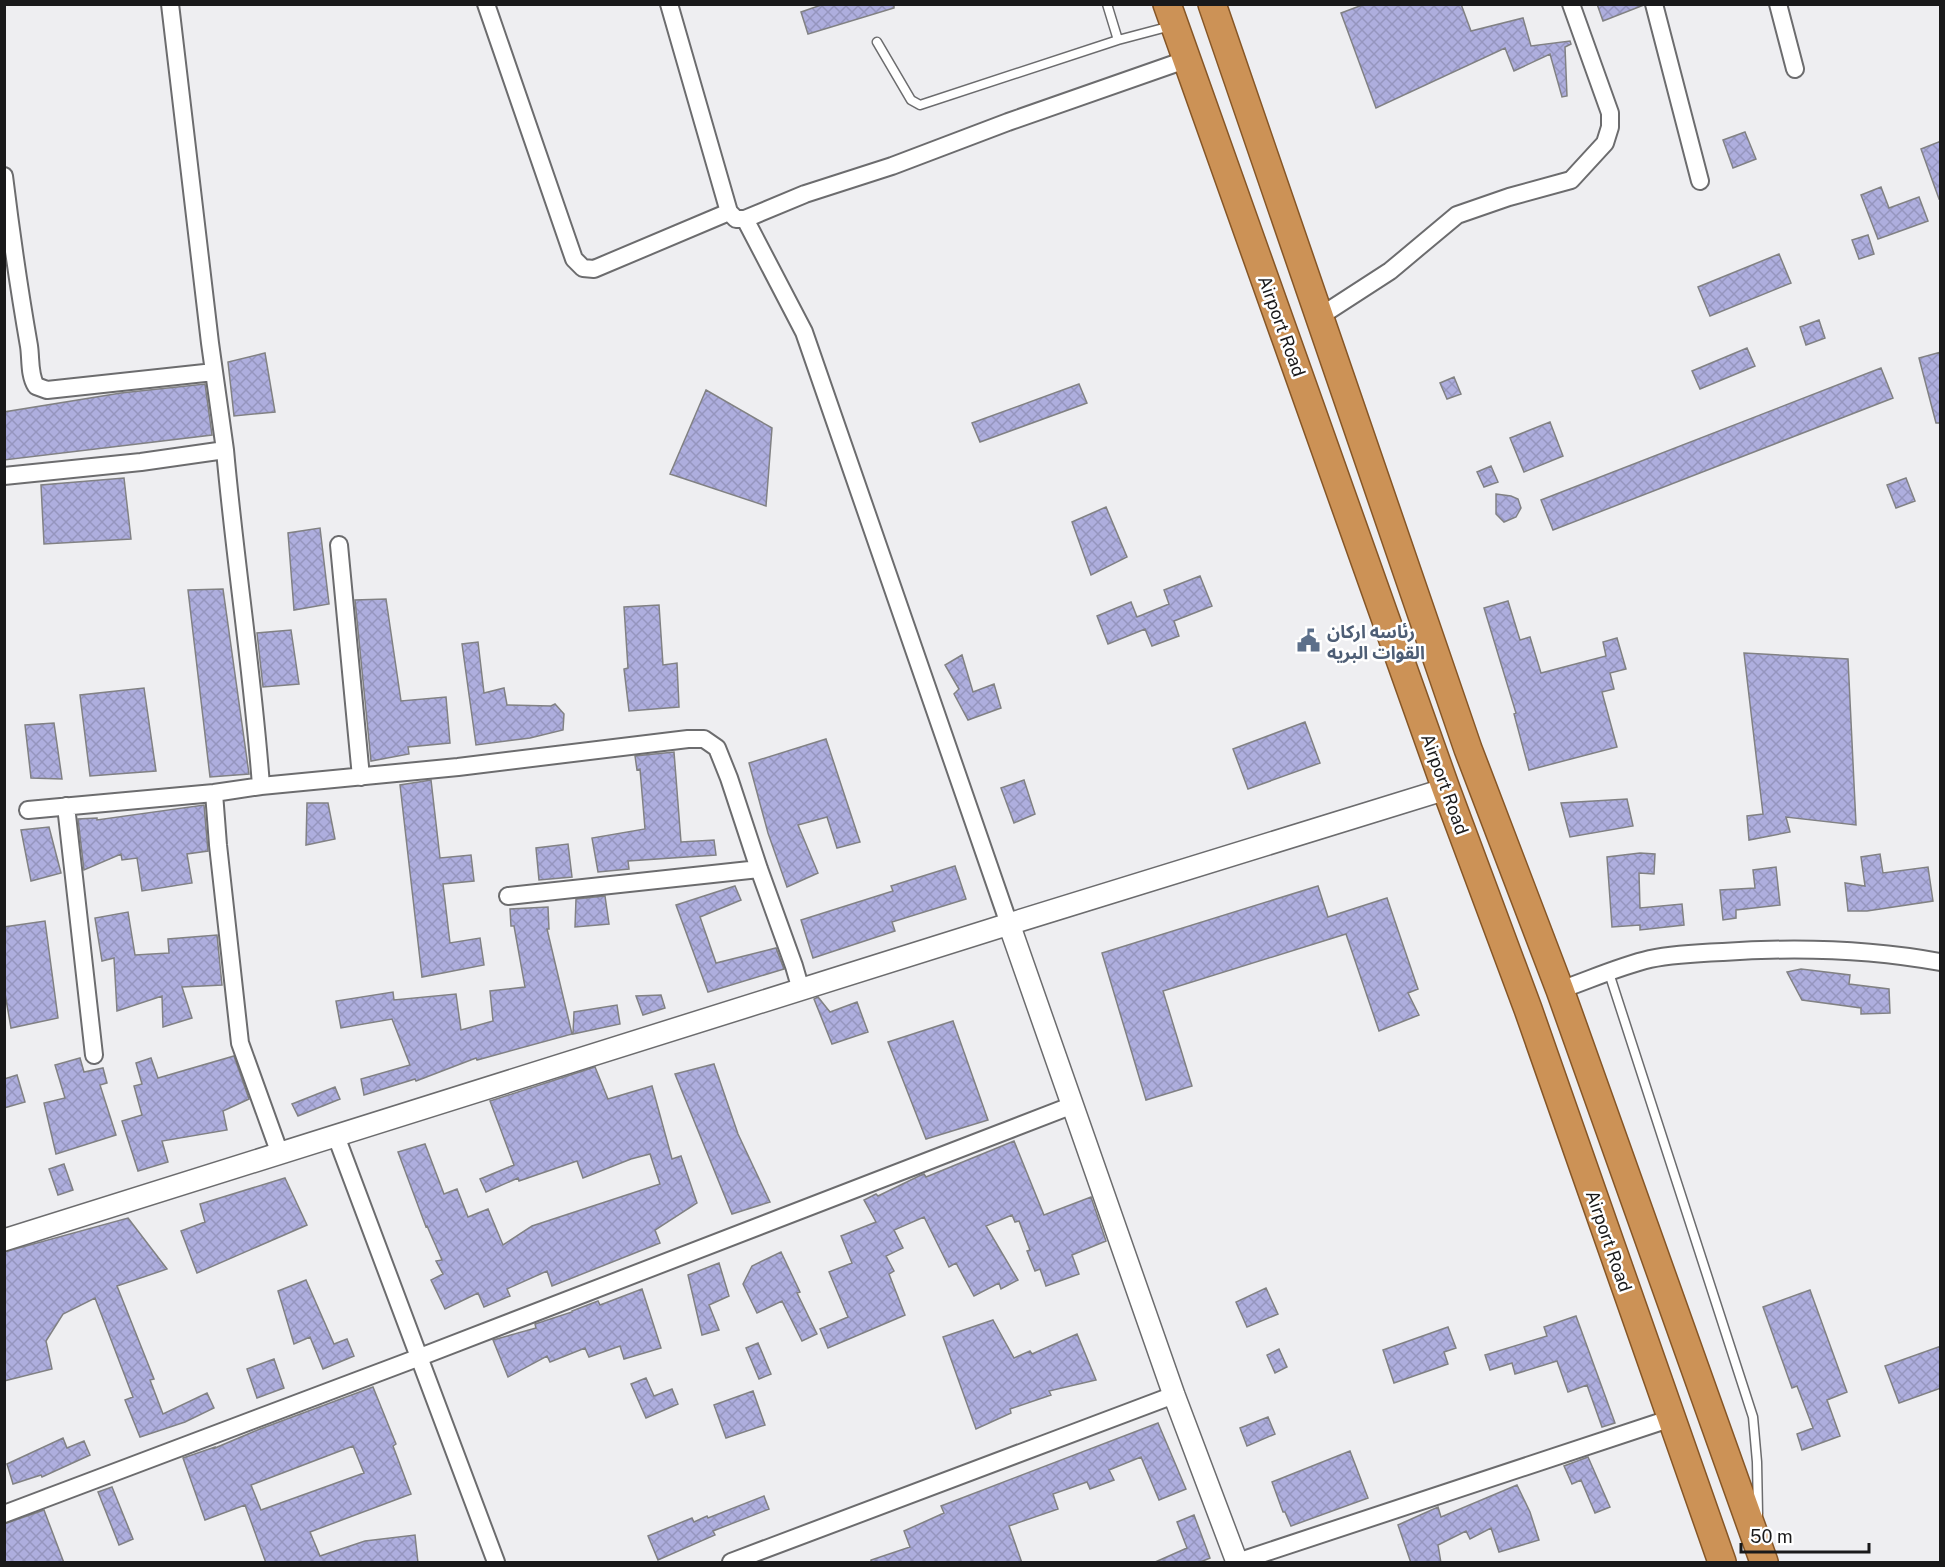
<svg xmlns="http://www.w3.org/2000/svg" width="1945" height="1567" font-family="'Public Sans','Noto Sans Arabic',sans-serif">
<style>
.building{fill:url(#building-cross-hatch);stroke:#818183;stroke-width:1.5;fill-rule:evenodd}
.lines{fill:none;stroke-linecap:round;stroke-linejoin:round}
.service-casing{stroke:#6c6c6e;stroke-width:11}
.minor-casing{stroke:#6c6c6e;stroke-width:20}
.tertiary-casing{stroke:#6c6c6e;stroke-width:24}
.trunk-casing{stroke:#865626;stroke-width:30}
.service{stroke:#fff;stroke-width:8}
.minor{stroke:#fff;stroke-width:16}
.tertiary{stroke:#fff;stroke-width:21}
.trunk{stroke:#cc9256;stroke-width:27}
.labels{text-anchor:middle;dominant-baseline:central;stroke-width:5;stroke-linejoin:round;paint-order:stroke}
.street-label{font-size:18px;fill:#19191a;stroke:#fff}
.service-label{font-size:18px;font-weight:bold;fill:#4e5e75;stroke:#fff;text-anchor:start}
</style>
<defs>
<pattern id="building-cross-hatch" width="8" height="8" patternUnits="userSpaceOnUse" patternTransform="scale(1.5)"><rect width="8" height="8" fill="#aeaede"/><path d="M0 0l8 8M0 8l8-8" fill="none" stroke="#9595be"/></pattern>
</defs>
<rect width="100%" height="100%" fill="#eeeef1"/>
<!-- building -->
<path class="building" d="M824 4H894V8L808 34 801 12Z
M1365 4H1461L1471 31 1523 18 1531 46 1570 41 1571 44 1565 47 1567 96 1562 97 1550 54 1514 71 1505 48 1376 108 1341 13Z
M1597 4H1643L1644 5 1603 21Z
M1745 132 1756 159 1733 168 1723 140Z
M1941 141V198L1939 199 1921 149Z
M1881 187 1889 208 1919 197 1928 221 1878 239 1861 195Z
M1868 235 1874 254 1859 259 1852 240Z
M1779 254 1791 283 1710 316 1698 287Z
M1819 320 1825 338 1806 345 1800 327Z
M1747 348 1755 366 1700 389 1692 371Z
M1941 352V423H1936L1919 358Z
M265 353 275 412 234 416 228 362Z
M1881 368 1893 398 1553 530 1541 500Z
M1454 377 1461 394 1447 399 1440 383Z
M205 384 212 435 4 460V412L121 393Z
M1079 384 1087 403 980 442 972 423Z
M706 390 772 428 766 506 670 474Z
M1550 422 1563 456 1524 472 1510 438Z
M1491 466 1498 482 1484 487 1477 472Z
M124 478 131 539 44 544 41 485Z
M1906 478 1915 501 1896 508 1887 485Z
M1496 494 1511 496 1518 499 1521 508 1516 517 1504 522 1496 514Z
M1106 507 1127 557 1091 575 1072 522Z
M320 528 329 604 294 610 288 533Z
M1200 576 1212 606 1174 621 1179 636 1152 646 1145 629 1108 644 1097 616 1131 602 1137 617 1169 604 1164 590Z
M223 589 249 774 210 777 188 590Z
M386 599 401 701 446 697 450 743 408 747 409 754 371 761 355 600Z
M1508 601 1520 640 1530 637 1541 673 1606 656 1603 642 1617 638 1626 669 1610 673 1614 689 1602 692 1617 747 1529 770 1514 714 1516 713 1484 608Z
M659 605 663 665 677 663 679 707 629 711 624 669 628 668 624 607Z
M291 630 299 684 263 687 257 633Z
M478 642 484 693 504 688 507 705 551 706 555 704 564 714 563 730 530 738 476 745 462 644Z
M1744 653 1848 659 1856 825 1786 817 1790 832 1749 840 1747 816 1763 814Z
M962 655 973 692 994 684 1001 708 968 720 954 694 959 689 945 665Z
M144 688 156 771 90 776 80 695Z
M1305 722 1320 763 1248 789 1233 749Z
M54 723 62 779 31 778 25 725Z
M826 739 860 842 837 848 827 817 798 825 818 873 787 887 768 833 749 763Z
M674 752 681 842 714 840 716 855 628 861 629 869 598 872 592 838 645 829 640 769 637 770 635 756Z
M431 780 440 858 471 855 474 881 443 884 450 943 480 938 484 965 422 977 400 785Z
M1024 780 1035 814 1014 823 1001 788Z
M1627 799 1633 826 1570 837 1561 803Z
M307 803H328L335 839 306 845Z
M204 805 208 851 187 854 192 883 142 891 137 858 122 860 121 854 84 870 78 819 97 818V820Z
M49 827 61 873 31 881 21 830Z
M568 844 572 877 539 880 536 848Z
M1640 853 1655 854 1654 874 1639 873 1640 908 1682 904 1684 925 1640 930V925L1612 927 1607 857Z
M1880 854 1883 873 1928 867 1933 901 1867 911H1848L1845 883 1865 886 1861 857Z
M955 866 966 899 892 922 895 931 813 958 801 920 893 891 891 886Z
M1776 867 1780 905 1736 910V918L1723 920 1720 890 1755 888 1753 870Z
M735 886 741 900 700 917 716 963 776 948 784 969 708 992 676 905Z
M1318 886 1328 917 1387 898 1418 989 1408 993 1419 1015 1379 1031 1346 934 1163 991 1192 1086 1146 1100 1102 953Z
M605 896 609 924 575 927 576 899Z
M548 907 549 929H547L572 1034 477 1060 476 1058 416 1081 415 1079 364 1095 361 1079 410 1065 392 1019 341 1028 336 1001 393 992 394 1000 456 994 461 1030 493 1021 490 991 525 987 514 926H511L510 909Z
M128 912 135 955 169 953 168 939 217 935 222 985 182 987 192 1018 163 1027 162 996 117 1011 114 958 102 961 95 918Z
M45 921 58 1018 11 1028 4 988V927Z
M1801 969 1850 975 1849 984 1889 989 1890 1013 1861 1014V1008L1802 1000 1787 972Z
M661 995 665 1008 643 1015 636 996Z
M818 997 830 1012 857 1002 868 1032 832 1044 814 999Z
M617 1005 620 1024 573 1034 574 1012Z
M953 1021 988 1120 926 1139 888 1042Z
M234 1056 249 1099 223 1111 227 1130 162 1141 168 1162 138 1171 122 1121 142 1115 134 1086 142 1084 136 1063 151 1058 158 1078Z
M80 1058 84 1072 103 1068 107 1083 100 1085 116 1135 56 1154 44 1103 65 1098 55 1065Z
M714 1064 738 1134 770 1202 732 1214 675 1074Z
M595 1067 608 1099 652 1086 672 1159 681 1156 697 1203 655 1230 660 1243 552 1286 547 1271 507 1289 510 1296 484 1307 478 1293 445 1309 431 1280 443 1274 436 1261 442 1260 427 1226 426 1227 398 1152 425 1144 444 1194 457 1189 468 1217 488 1209 503 1245 532 1226 660 1184 650 1154 631 1159 583 1178 577 1161 519 1181 518 1178 486 1192 480 1179 514 1165 490 1101Z
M17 1075 25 1102 4 1108V1079Z
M335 1087 340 1099 298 1116 292 1104Z
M1014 1141 1044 1215 1091 1197 1106 1241 1072 1255 1079 1274 1046 1286 1040 1269 1035 1271 1027 1251 1030 1250 1019 1221 1015 1222 1012 1215 986 1226 1018 1280 1001 1289 999 1283 974 1296 956 1263 949 1267 924 1217 894 1230 903 1248 886 1256 894 1271 889 1274 905 1315 828 1348 820 1329 848 1317 829 1272 852 1263 841 1236 876 1222 864 1200 876 1194 878 1196 919 1176 924 1174 926 1177Z
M64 1164 73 1190 58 1195 49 1169Z
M285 1178 307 1225 197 1273 181 1231 205 1222 200 1204Z
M128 1218 167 1269 117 1286 154 1379 150 1380 163 1414 207 1393 214 1408 185 1422 140 1437 125 1400 133 1397 95 1298 63 1314 46 1341 52 1369 4 1381V1252Z
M781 1252 800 1292 797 1293 817 1334 802 1341 782 1301 757 1313 743 1284 752 1266Z
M719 1263 729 1296 709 1305 719 1330 702 1335 688 1275Z
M306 1280 334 1344 347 1339 354 1356 323 1369 310 1337 294 1344 278 1291Z
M1266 1288 1278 1314 1247 1327 1236 1302Z
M642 1289 661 1348 624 1359 620 1346 589 1357 585 1348 550 1362 547 1356 508 1377 493 1340 536 1328 535 1324 572 1312V1311L598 1301 600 1305Z
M1810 1290 1847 1392 1827 1400 1840 1436 1802 1450 1797 1434 1813 1428 1797 1386 1792 1388 1763 1307Z
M1576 1316 1615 1423 1602 1427 1587 1385 1568 1392 1557 1361 1515 1374 1512 1363 1490 1370 1485 1355 1547 1336 1544 1327Z
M993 1320 1014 1358 1030 1351 1032 1354 1077 1334 1096 1380 1049 1391 1051 1395 1010 1409 1011 1413 976 1429 943 1337Z
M1448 1327 1456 1348 1444 1352 1448 1364 1394 1383 1383 1350Z
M758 1343 771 1374 759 1379 746 1348Z
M1941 1346V1388L1899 1403 1885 1366Z
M1279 1349 1287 1367 1275 1373 1267 1355Z
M274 1359 284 1388 257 1398 247 1369Z
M646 1378 654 1396 672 1389 678 1404 646 1418 631 1384Z
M373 1387 396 1444 393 1446 411 1494 310 1532 320 1556 365 1541 415 1535 418 1563H266L245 1505 205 1520 183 1458 215 1447V1448L260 1429ZM353 1446 364 1473 261 1510 251 1485Z
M753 1391 765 1425 726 1438 714 1405Z
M1268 1417 1275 1434 1247 1446 1240 1428Z
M1158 1423 1186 1489 1159 1500 1141 1457 1109 1470 1114 1480 1090 1489 1087 1482 1053 1494 1058 1509 1009 1526 1022 1563H871V1560L910 1547 904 1531 944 1513 941 1506Z
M63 1438 67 1448 84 1441 90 1455 42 1477 41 1475 13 1484 7 1464Z
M1350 1451 1368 1498 1291 1526 1285 1512H1283L1272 1482Z
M1588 1457 1610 1507 1595 1513 1581 1480 1572 1484 1564 1466Z
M1517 1485 1530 1512 1539 1540 1499 1552 1491 1528 1470 1539 1466 1531 1438 1545 1441 1563H1411L1398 1525 1438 1507 1441 1517Z
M112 1487 133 1539 119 1545 98 1492Z
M764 1496 769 1509 713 1531 715 1535 658 1560 648 1536 692 1518 694 1522 707 1516 708 1518Z
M44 1510 64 1563H4V1524Z
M1194 1515 1210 1558 1198 1563H1153L1187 1548 1177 1522Z"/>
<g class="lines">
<defs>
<path id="service" d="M1107 4 1118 40
M877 42 911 100 920 105 1118 40 1171 26
M1609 973 1753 1417 1757 1462 1758 1514"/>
<path id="minor" d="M486 4 574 259 583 268 594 269 729 212
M669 4 729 212 736 219H745L805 194 892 166 1008 122 1188 59
M1654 4 1700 181
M1778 4 1795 69
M4 176C11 233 19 289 29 346 31 359 29 375 36 386L47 390 214 372
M745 219 804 332 1009 924
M1319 317 1390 271 1457 215 1509 197 1571 180 1605 143 1610 127V113L1571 4
M225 450C235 562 253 674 261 786L458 767 688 739H704L717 748 729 778 759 869 794 966 801 990
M4 476 141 462 225 450 210 343 170 4
M339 545 361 777
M214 793 218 845 240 1043 280 1154
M66 806 94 1055
M28 810 214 793 261 786
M508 896 759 869
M1560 990C1589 980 1620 966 1650 959 1674 954 1699 953 1723 952 1796 947 1869 949 1940 962
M336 1136 496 1562
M4 1514 420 1357 1073 1105
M731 1562 1174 1395
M1237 1562 1672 1418"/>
<path id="tertiary" d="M1009 924 1174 1395 1237 1562
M4 1240 1009 924 1446 789"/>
<path id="trunk" d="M1167 4 1446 789 1528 1009 1722 1562
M1212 4 1468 749 1560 990 1764 1562"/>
</defs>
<!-- service casing -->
<use href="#service" class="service-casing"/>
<!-- minor casing -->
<use href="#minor" class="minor-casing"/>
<!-- tertiary casing -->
<use href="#tertiary" class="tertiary-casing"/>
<!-- trunk casing -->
<use href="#trunk" class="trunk-casing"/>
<!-- service -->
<use href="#service" class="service"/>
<!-- minor -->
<use href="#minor" class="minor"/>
<!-- tertiary -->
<use href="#tertiary" class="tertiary"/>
<!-- trunk -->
<use href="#trunk" class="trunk"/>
</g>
<!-- icons -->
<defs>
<symbol id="civic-bare" viewBox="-9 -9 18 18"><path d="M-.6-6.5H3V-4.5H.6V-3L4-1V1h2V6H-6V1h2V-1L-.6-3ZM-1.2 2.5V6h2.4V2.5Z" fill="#5c6f8a" stroke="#fff" stroke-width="2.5" paint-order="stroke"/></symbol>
</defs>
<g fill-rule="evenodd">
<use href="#civic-bare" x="1292" y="624" width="33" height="33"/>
</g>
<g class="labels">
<!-- street labels -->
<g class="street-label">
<text transform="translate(1282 326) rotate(70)">Airport Road</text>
<text transform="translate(1445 784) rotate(70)">Airport Road</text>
<text transform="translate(1609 1241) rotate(71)">Airport Road</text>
</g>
<!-- service labels -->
<g class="service-label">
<text x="1327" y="631">رئاسه اركان<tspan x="1327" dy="21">القوات البريه</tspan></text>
</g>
</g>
<!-- border -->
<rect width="1945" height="1567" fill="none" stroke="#19191a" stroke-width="12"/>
<!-- scale -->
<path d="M1741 1543v9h128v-9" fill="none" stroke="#19191a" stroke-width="3"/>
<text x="1750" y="1543" font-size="18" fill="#19191a" stroke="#ffffff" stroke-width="4.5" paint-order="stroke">50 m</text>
</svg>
